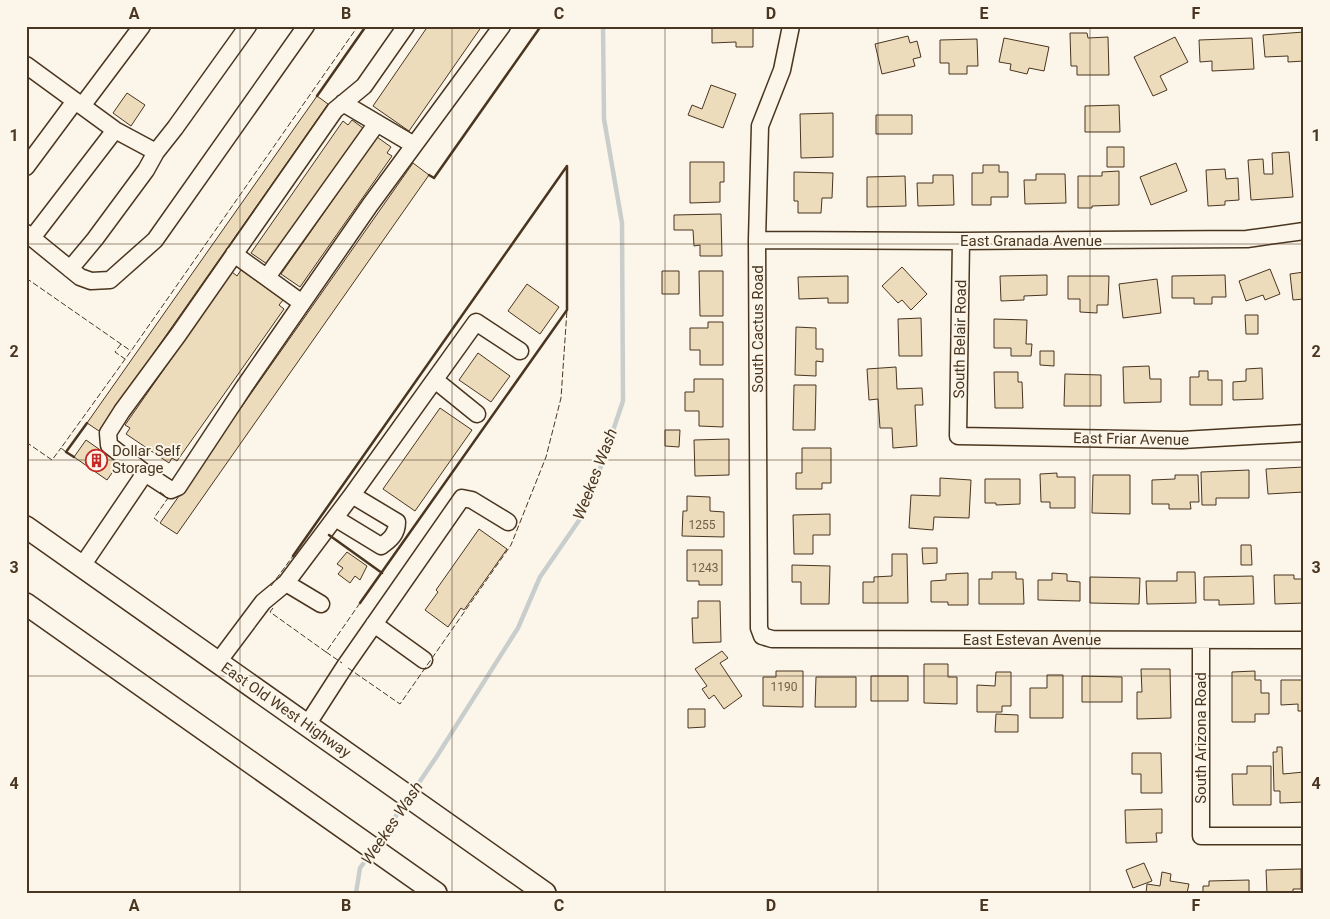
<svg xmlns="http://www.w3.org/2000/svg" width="1330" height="919" font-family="Roboto,sans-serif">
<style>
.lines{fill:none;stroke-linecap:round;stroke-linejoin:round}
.stream{stroke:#c9cecd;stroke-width:4.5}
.building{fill:#ecdcbc;stroke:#4a3520}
.minor-casing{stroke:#4a3520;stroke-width:19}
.major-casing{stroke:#4a3520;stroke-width:24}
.minor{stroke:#fbf6e9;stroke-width:16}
.major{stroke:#fbf6e9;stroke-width:21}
.fence{stroke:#4a3520;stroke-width:1;stroke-dasharray:6 2.5;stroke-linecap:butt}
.wall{stroke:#4a3520;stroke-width:2.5}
.grid{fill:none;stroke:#4a3520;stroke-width:1;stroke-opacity:0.55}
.labels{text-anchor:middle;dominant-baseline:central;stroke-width:4;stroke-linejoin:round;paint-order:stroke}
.number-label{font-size:12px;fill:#725f47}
.street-label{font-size:15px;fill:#4a3520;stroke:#fbf6e9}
.poi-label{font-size:15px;fill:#4a3520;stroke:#fbf6e9;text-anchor:start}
.water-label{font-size:16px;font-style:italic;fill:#4a3520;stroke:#fbf6e9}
.neatline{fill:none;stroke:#4a3520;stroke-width:2}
.grid-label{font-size:16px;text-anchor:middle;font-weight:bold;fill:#4a3520}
</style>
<rect width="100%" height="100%" fill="#fbf6e9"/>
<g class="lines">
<!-- stream -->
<path class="stream" d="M412 793 437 756 518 628 540 577 580 519 598 475 623 401 622 223 604 119 603 26
M377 844 406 801
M356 893 360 868 371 853"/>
</g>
<!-- building -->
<path class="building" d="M428 26H482L409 131 373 106Z
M712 26H753V47H736V42L712 43Z
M1304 32V61L1288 62V56L1265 57 1263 35Z
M1070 33H1087L1088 38 1108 37 1109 75H1077V66H1071Z
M908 36 910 43 917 41 921 57 913 59 915 66 882 74 875 44Z
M1175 37 1188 62 1160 76 1167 90 1153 96 1134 57Z
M1004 38 1049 47 1044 71 1029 68 1027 74 1010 70 1011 64 999 62Z
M1252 38 1254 69 1212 71V61L1200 62 1199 40Z
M977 39 978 66H967V74H949V63H940V40Z
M711 85 736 94 723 128 688 115 692 105 702 109Z
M127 93 145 105 131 126 113 113Z
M317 96 328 104 99 431 87 423Z
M1119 105 1120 132H1085V106Z
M833 113V157L801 158 800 114Z
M876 115H912V134H876Z
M352 120 363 128 267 264 251 253 343 121 348 125Z
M377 137 391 147 387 153 392 156 300 287 281 274Z
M1107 147H1124V167H1107Z
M1289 152 1293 197 1251 200 1248 160 1263 159 1264 174H1273L1272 153Z
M690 162H724V182H720V202L690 203Z
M413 163 429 175 177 534 160 523Z
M1176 163 1187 191 1151 205 1140 177Z
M983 165H999V172H1008V197H991V205H972V173H983Z
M1225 169 1226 179 1238 178 1239 200 1225 201V205L1208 206 1206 170Z
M1119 171V205L1092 206V208H1078V176H1102V172Z
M794 172 833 173 832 198H822L821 213H798V201H794Z
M1036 174H1065L1066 203 1025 204 1024 180H1036Z
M933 175H953L954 205 918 206 917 183H933Z
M905 176 906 206 867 207V177Z
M721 214 722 256H700V245L694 246 693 230H674V215Z
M902 267 927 294 911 310 902 300 898 303 882 286Z
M1303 267H1304V299L1293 300 1290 274 1304 272Z
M1270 269 1280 294 1265 300 1263 295 1246 301 1239 281Z
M241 270 283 300 279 305 284 309 177 461 172 458 169 463 126 434 130 428 125 425 232 272 237 276Z
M662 271H679V294H662Z
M699 271H723V316H700Z
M1047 275V295L1024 296V300L1001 301 1000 276Z
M1225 275 1226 297H1212V304H1194V298H1172V276Z
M848 276V303H828V298L799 299 798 277Z
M1068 276H1109L1108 305H1097V313L1080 312V299H1068Z
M1157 279 1161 313 1123 318 1119 284Z
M527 284 559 307 540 334 508 311Z
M1245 315H1258V334H1246Z
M921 318 922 356H899L898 319Z
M994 319 1027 320 1026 344H1032L1031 356H1011V348H994Z
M708 322H723V365H700V350H690V328H708Z
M796 327 816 328V349H823V362L816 361V376L795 375Z
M1040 351H1054V366L1040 365Z
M478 353 510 376 491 402 459 380Z
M1149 366 1150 379H1161V402L1124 403 1123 367Z
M896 367 897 389 922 388 923 405H915L917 446 893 448 892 428H880L878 399 869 400 867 369Z
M1262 368 1263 399 1233 400V382L1246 381V369Z
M1199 371H1208V380H1222V405H1190V377H1199Z
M994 372H1018V382H1022L1023 408H995Z
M1065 374 1101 375V406H1064Z
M694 379H723V427L699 426V411H685V392H694Z
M794 385H816L815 430H793Z
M440 408 472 430 415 511 383 489Z
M665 430H680L679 447 665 446Z
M729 439V475L695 476 694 440Z
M86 440 119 463 107 480 74 457Z
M802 448H831V483H822V489H796V473H802Z
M1304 467V492L1268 494 1266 469Z
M1249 470V498H1216V505H1202L1201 472Z
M1057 473V477H1075V508H1050V502H1041L1040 474Z
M1093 475H1130V514L1092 513Z
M1175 475H1198L1199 502H1190L1191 509H1169V504H1152V480L1175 479Z
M940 478 971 480 969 518 934 517 933 530 909 528 911 495 940 496Z
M985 479H1020V504L996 505V503H985Z
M687 496 710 497V511L724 512V537L682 536 683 511H687Z
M830 514V535H813V554H794L793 515Z
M479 529 507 549 464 610 461 608 448 627 425 610 438 592 436 590Z
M1241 545H1251L1252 565H1241Z
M922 548H937V563L923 564Z
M687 550H722V585H699V581H687Z
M347 552 367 566 360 580 355 576 350 583 338 574 343 568 337 564Z
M892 554H907L908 603H863V582H874V577L892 576Z
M792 565 830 566 829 604H801V582H792Z
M992 572H1016V579H1023L1024 604H979V579H992Z
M1177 572H1195L1196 603 1147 604 1146 581H1177Z
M968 573V605H948V602H931V581L946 580V574Z
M1052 573 1067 574V581L1080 582V601L1038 600V580H1052Z
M1274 575H1294V579H1304V603L1275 604Z
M1253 576 1254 604 1219 605V600H1204V577Z
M1090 577 1140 578 1139 604 1090 603Z
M698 601H720L721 642 693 643 692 618H698Z
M722 651 728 658 720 663 742 696 724 709 714 695 709 699 702 689 707 686 695 669Z
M924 664H948V677H957V704L924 703Z
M1141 669H1170L1171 718 1137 719V692H1142Z
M776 671H803V707L763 706V677H776Z
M1255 671V680H1261V693H1269V714H1255V722H1232V672Z
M1302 671H1304V711H1298V704L1281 705V680H1302Z
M996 672H1011V706H1002V712H977V685L995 686Z
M1047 675H1063V718H1030V688H1047Z
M871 676H908V701H871Z
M1082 676 1122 677V702H1082Z
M816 677H856V707H815Z
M688 709H705V727L688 728Z
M996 714 1018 715V732H995Z
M1277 747H1282L1283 774 1304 772V802L1280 803V791H1274L1273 752H1277Z
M1132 753H1161L1162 793H1141V774H1132Z
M1247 766H1271V805H1233L1232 774H1247Z
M1162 809V833H1156L1157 842 1126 843 1125 810Z
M1144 863 1152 881 1133 888 1126 870Z
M1301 869V889H1293V893H1267L1266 870Z
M1162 872 1171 874 1170 881 1189 884 1187 893H1146L1147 884 1160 886Z
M1249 880V893H1203V886H1209V881Z"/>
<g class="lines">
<defs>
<path id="minor" d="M406 26 364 86 335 110 178 335 122 411 108 433 109 445 145 473 171 490 178 487 244 387 370 205 502 26
M791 26 782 70 760 126 757 240 759 628 762 636 772 639 1304 640
M26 65 115 130 156 152
M343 103 414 145
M82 106 142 26
M26 167 75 101
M26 233 80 277 91 281 110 280 155 240 306 26
M32 238 115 130
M757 240 961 241 1247 239 1304 231
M961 241 958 436 1182 440 1304 433
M234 254 302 303
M70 269 95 239 146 170 156 152 175 128 248 26
M267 277 377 123
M435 380 477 414
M335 518 381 546C390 540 397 534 397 522L352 495
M82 566 145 473
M286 583 321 604
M374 624 424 660
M1201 640V836H1304
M218 662 263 602 286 583 352 495 476 322 520 351
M307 725 345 666 462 498 472 500 508 522"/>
<path id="major" d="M26 527 545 893
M26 604 436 893"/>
</defs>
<!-- minor casing -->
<use href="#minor" class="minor-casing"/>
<!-- major casing -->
<use href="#major" class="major-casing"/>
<!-- minor -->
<use href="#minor" class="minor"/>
<!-- major -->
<use href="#major" class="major"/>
<!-- fence -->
<path class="fence" d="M26 278 131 351
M121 344 115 352 125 359
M26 442 52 460 61 448
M66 452 61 448 131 351 358 26
M119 463 129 471
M160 492 168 498 154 518 160 523
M271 586 293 556
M273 608 270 612 326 652 360 603
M326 652 342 663
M348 668 400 704 511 545 546 457 561 398 567 310"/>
<!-- wall -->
<path class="wall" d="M317 96 366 26
M429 175 434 178 541 26
M74 457 66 452 87 423
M329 535 382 573
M293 556 567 166V310L360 603"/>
</g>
<!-- grid -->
<path class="grid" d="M240 26V893M452 26V893M665 26V893M878 26V893M1090 26V893M26 244H1304M26 460H1304M26 676H1304"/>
<!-- icons -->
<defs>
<symbol id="building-ring" viewBox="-11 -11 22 22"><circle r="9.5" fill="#fbf6e9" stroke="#c62828" stroke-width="1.5"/><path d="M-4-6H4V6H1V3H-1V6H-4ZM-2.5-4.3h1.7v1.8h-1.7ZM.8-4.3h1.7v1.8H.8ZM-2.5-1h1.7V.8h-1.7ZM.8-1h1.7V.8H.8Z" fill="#c62828"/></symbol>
</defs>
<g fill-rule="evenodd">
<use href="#building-ring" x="84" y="448" width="25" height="25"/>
</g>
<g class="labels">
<!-- number labels -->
<g class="number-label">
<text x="702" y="525">1255</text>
<text x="705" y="568">1243</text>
<text x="784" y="687">1190</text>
</g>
<!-- street labels -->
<g class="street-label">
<text x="1031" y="241">East Granada Avenue</text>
<text transform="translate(758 329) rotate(-90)">South Cactus Road</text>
<text transform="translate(960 339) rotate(-89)">South Belair Road</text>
<text transform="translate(1131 439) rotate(1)">East Friar Avenue</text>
<text x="1032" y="640">East Estevan Avenue</text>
<text transform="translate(286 710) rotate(35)">East Old West Highway</text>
<text transform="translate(1201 738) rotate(-90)">South Arizona Road</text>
</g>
<!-- poi labels -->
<g class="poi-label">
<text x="112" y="451">Dollar Self<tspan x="112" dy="17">Storage</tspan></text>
</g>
<!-- water labels -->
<g class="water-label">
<text transform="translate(595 474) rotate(-69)">Weekes Wash</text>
<text transform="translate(392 823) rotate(-56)">Weekes Wash</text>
</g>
</g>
<!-- border -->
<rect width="1330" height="919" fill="none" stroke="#fbf6e9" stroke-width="55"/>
<rect x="28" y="28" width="1274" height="864" class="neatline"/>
<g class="grid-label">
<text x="134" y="19">A</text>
<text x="346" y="19">B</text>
<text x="559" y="19">C</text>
<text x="771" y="19">D</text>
<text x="984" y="19">E</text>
<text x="1196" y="19">F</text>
<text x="14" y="141">1</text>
<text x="1316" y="141">1</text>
<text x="14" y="357">2</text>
<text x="1316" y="357">2</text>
<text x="14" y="573">3</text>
<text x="1316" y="573">3</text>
<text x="14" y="789">4</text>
<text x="1316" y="789">4</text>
<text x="134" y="911">A</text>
<text x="346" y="911">B</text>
<text x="559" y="911">C</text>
<text x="771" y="911">D</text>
<text x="984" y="911">E</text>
<text x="1196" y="911">F</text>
</g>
</svg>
